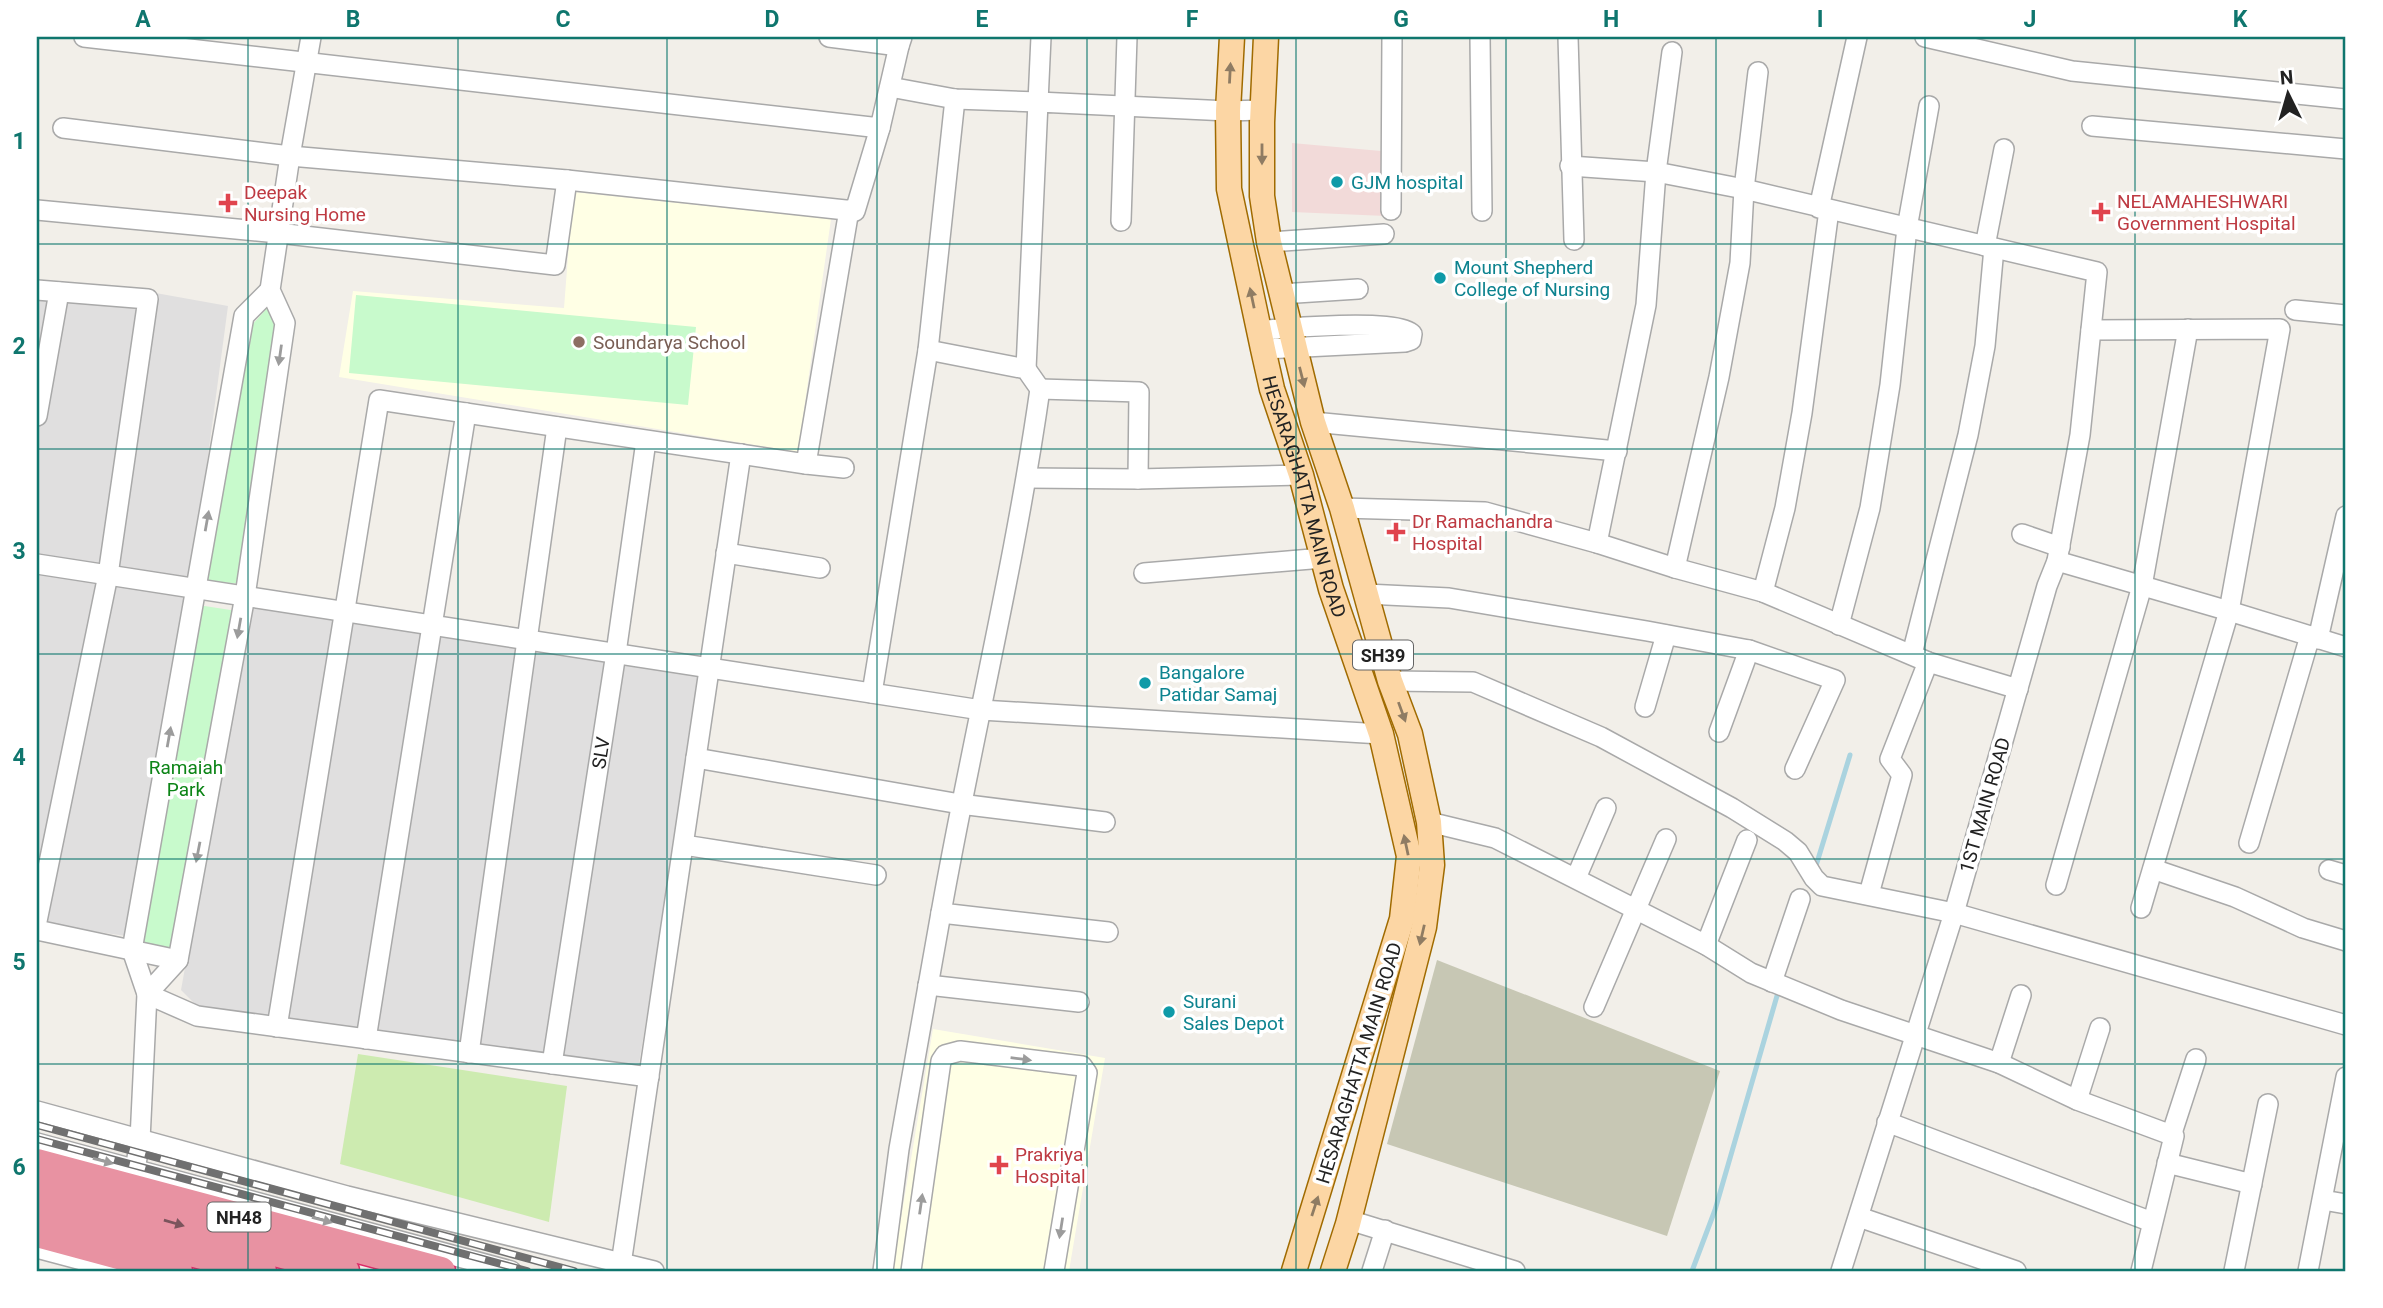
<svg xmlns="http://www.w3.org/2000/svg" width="2383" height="1308" font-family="Roboto,sans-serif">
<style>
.residential{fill:#e0dfdf}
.commercial{fill:#f2dad9}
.education{fill:#ffffe5}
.construction{fill:#c7c7b4}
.grass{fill:#cdebb0}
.park{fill:#c8facc}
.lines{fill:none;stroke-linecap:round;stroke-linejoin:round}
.stream{stroke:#aad3df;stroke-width:5}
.minor-casing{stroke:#a9a9a9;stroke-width:22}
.major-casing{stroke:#a06b00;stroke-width:27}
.highway-casing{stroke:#dc2a67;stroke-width:31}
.minor{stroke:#fff;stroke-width:19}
.major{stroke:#fcd6a4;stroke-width:24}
.highway{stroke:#e892a2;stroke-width:28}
.rail-casing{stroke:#707070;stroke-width:8}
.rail{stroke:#fff;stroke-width:5;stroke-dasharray:16;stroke-linecap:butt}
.oneway{fill:#8f7c63}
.oneway2{fill:#9c9c9c}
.oneway3{fill:#7b545c}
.grid{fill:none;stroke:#0f766e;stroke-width:2;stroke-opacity:0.55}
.culture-dot{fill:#0f9aa8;stroke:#fff;stroke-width:2.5}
.health-dot{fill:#e0444e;stroke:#fff;stroke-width:2.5}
.education-dot{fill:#8d6e63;stroke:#fff;stroke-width:2.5}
.labels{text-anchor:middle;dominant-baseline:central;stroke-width:7;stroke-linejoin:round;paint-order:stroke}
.shield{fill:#fff;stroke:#646464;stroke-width:2}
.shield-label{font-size:18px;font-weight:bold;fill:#222}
.culture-label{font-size:19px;fill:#0d838f;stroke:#fff;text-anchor:start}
.health-label{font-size:19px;fill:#be3a42;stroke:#fff;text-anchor:start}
.education-label{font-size:19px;fill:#785e54;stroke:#fff;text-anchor:start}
.street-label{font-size:19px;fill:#222;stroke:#fff}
.park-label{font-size:19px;fill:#0c8416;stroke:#fff}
.neatline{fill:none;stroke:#0f766e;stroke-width:2.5}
.grid-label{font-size:23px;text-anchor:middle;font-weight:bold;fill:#0f766e}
</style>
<rect width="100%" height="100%" fill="#f2efe9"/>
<!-- residential -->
<path class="residential" d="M37 284 150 292 228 306 191 583 37 558Z
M37 573 184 596 126 936 37 923Z
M250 607 702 676 638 1070 200 1009 181 990Z"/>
<!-- commercial -->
<path class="commercial" d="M1292 143 1381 151 1386 216 1292 212Z"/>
<!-- education -->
<path class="education" d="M573 192 831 219 798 452 339 377 353 291 564 308Z
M933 1029 1105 1058 1069 1271H892Z"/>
<!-- construction -->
<path class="construction" d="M1437 960 1720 1071 1667 1236 1387 1144Z"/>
<!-- grass -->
<path class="grass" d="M358 1054 567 1086 549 1222 340 1164Z"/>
<!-- park -->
<path class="park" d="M356 295 696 327 688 405 349 373Z
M269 306 279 331 241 584 204 580 252 325Z
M198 605 237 611 174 952 135 945Z"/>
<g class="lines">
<!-- stream -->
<path class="stream" d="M1815 869 1850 755
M1692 1271 1715 1210 1779 989"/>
<defs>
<g id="minor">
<path d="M84 37 880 128 899 46"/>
<path d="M829 37 899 46 902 37"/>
<path d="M1480 37 1482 211"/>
<path d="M1568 37 1574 240"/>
<path d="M1925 37 2072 71 2346 99"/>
<path d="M890 87 955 99 1038 102 1041 37"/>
<path d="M2092 126 2346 149"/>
<path d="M63 128 290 156 567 180 855 211 880 128"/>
<path d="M1570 166 1656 172 1744 189 2097 272 2080 435 2057 561 2047 586 1954 913 1841 1271"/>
<path d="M1819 208 1857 37"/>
<path d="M37 210 278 233 555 265 567 180"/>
<path d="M1391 210 1392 37"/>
<path d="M1121 221 1127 37"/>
<path d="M1269 242 1384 234"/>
<path d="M1985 246 2004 149"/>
<path d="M37 290 148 299 108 575 37 921"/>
<path d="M1281 294 1358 289"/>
<path d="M2295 310 2346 315"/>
<path d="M2091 330 2280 329 2229 611 2141 908"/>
<path d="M1259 331C1284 328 1398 318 1412 334L1411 340 1405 342 1263 349"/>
<path d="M928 350 1026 369 1040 389C1015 565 972 738 941 913L1108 932"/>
<path d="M1026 369 1038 102 1228 111 1262 110"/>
<path d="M1040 389 1139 392 1138 479"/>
<path d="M37 416 59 292"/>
<path d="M1313 422 1617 451"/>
<path d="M806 464 844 468"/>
<path d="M1027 478 1138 479 1301 475"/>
<path d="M1342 508 1485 512 1597 543 1675 568 1763 592 1928 662 2018 689"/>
<path d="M2022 534 2060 547"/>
<path d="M1597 543 1646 305 1656 172 1672 52"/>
<path d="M726 553 820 568"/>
<path d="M2057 561 2229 611 2346 647"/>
<path d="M37 564 981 710 1381 734"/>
<path d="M1675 568 1719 377 1740 263 1744 189 1758 72"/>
<path d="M1144 573 1323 558"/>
<path d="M1763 592 1785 508 1802 413 1829 210"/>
<path d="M1366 594 1449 598 1647 631 1749 650 1835 680 1795 769"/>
<path d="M1839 625 1870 508 1890 385 1907 228 1929 106"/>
<path d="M2318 639 2346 516"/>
<path d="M1912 654 1968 435 1985 346 1994 248"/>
<path d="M1390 681 1473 682 1601 737 1732 808 1785 841 1798 852 1814 878 1822 886 1954 913 2346 1025"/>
<path d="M872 693 928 350 955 99"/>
<path d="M1645 707 1666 635"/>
<path d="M1719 732 1749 650"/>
<path d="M696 758 960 804 1105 822"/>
<path d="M1429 822 1495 838 1706 945 1751 973 1841 1010 1999 1063 2077 1100 2174 1136 2141 1271"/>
<path d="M2249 843 2310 636"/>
<path d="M684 845 876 875"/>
<path d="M2153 869 2235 897 2303 928 2346 941"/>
<path d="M2329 870 2346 875"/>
<path d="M1576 878 1606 808"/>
<path d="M2056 885 2142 586 2188 329"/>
<path d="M1869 894 1902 775 1890 759 1928 662"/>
<path d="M37 930 178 960"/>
<path d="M1706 945 1747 840"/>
<path d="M1772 982 1800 899"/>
<path d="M928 985 1079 1002"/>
<path d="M147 994 178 960 245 596 285 323 270 290 290 156 311 37"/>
<path d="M147 994 197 1016 649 1077"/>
<path d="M1594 1007 1666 839"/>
<path d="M277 1027 379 400 806 464 849 210"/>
<path d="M366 1039 466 413"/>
<path d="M469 1053 557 427"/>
<path d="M1999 1063 2021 995"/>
<path id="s1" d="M552 1064 616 653 646 441"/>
<path d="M2077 1100 2100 1028"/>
<path d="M37 1111 347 1196 654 1271"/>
<path d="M1887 1122 2152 1222"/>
<path d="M2171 1136 2196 1059"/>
<path d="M37 1143 511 1271"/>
<path d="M2167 1163 2252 1184"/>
<path d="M135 1170 140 1140 147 994 132 950 244 316 270 290"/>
<path d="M2323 1200 2346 1204"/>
<path d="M1859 1217 2016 1271"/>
<path d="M1349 1220 1515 1271"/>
<path d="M37 1248 123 1271"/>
<path d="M620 1271 741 454"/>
<path d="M883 1271 899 1149 941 913"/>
<path d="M911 1271 941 1061 945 1055 960 1051 1082 1066 1087 1073 1054 1271"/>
<path d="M1372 1271 1385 1230"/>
<path d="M2234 1271 2268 1104"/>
<path d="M2308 1271 2346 1077"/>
</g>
<g id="major">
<path id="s2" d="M1232 37 1228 111 1229 189 1263 349 1272 389 1301 475 1331 589 1381 734 1409 856 1402 919 1294 1271"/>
<path d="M1266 37 1262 122V196L1269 242 1313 422 1342 508 1390 681 1410 734 1429 822 1432 865 1424 927 1348 1224 1333 1271"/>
</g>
<path id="highway" d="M37 1163 441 1271
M37 1187 345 1271
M37 1211 262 1271
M37 1233 178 1271"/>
</defs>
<!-- minor casing -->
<use href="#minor" class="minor-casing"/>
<!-- major casing -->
<use href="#major" class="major-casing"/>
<!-- highway casing -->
<use href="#highway" class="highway-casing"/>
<!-- minor -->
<use href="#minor" class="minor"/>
<!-- major -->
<use href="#major" class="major"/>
<!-- highway -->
<use href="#highway" class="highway"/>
<defs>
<path id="rail" d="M37 1125 574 1271
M37 1139 527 1271"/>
</defs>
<!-- rail casing -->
<use href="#rail" class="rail-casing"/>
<!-- rail -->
<use href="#rail" class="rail"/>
</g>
<!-- one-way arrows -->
<defs><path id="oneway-solid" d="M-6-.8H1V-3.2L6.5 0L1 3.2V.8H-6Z" transform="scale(1.75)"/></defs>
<g class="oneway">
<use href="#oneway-solid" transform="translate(1230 73) rotate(-87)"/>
<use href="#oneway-solid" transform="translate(1262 154) rotate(90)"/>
<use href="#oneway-solid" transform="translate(1252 298) rotate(-102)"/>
<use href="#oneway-solid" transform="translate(1302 377) rotate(76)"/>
<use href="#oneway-solid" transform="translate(1402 712) rotate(70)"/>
<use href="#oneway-solid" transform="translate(1406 845) rotate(-102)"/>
<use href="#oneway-solid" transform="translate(1422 935) rotate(103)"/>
<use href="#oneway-solid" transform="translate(1315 1206) rotate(-72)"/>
</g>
<g class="oneway2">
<use href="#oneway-solid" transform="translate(280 355) rotate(98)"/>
<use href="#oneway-solid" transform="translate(207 521) rotate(-80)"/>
<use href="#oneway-solid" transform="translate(239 628) rotate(100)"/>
<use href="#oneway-solid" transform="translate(169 737) rotate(-80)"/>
<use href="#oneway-solid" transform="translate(198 852) rotate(101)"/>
<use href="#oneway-solid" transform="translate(1021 1059) rotate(7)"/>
<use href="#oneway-solid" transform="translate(103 1161) rotate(15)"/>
<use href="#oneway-solid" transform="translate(921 1204) rotate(-82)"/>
<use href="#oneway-solid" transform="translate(322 1220) rotate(15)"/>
<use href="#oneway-solid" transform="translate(1061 1228) rotate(99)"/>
</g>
<use class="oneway3" href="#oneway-solid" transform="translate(174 1223) rotate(16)"/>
<!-- grid -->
<path class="grid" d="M248 37V1271M458 37V1271M667 37V1271M877 37V1271M1087 37V1271M1296 37V1271M1506 37V1271M1716 37V1271M1925 37V1271M2135 37V1271M37 244H2346M37 449H2346M37 654H2346M37 859H2346M37 1064H2346"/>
<!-- markers -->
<g class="culture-dot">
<circle cx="1337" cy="182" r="7"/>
<circle cx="1440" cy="278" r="7"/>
<circle cx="1145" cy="683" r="7"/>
<circle cx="1169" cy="1012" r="7"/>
</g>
<g class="health-dot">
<path d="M224.5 192.5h7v7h7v7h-7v7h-7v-7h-7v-7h7z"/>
<path d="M2097.5 201.5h7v7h7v7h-7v7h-7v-7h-7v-7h7z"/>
<path d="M1392.5 521.5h7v7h7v7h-7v7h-7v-7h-7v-7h7z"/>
<path d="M995.5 1154.5h7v7h7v7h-7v7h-7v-7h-7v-7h7z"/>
</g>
<circle class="education-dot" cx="579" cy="342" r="7"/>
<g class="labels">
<!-- shield labels -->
<g class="shield">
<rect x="1353" y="640.5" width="60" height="29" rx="5"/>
<rect x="207.5" y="1202.5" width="63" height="29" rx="5"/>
</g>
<g class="shield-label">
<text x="1383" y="655">SH39</text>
<text x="239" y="1217">NH48</text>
</g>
<!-- culture labels -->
<g class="culture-label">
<text x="1351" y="182">GJM hospital</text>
<text x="1454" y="267">Mount Shepherd<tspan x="1454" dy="22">College of Nursing</tspan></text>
<text x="1159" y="672">Bangalore<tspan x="1159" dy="22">Patidar Samaj</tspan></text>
<text x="1183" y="1001">Surani<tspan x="1183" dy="22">Sales Depot</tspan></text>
</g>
<!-- health labels -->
<g class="health-label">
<text x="244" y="192">Deepak<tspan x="244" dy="22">Nursing Home</tspan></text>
<text x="2117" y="201">NELAMAHESHWARI<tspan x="2117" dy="22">Government Hospital</tspan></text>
<text x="1412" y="521">Dr Ramachandra<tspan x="1412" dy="22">Hospital</tspan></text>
<text x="1015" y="1154">Prakriya<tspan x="1015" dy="22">Hospital</tspan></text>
</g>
<!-- education labels -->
<g class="education-label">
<text x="593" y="342">Soundarya School</text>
</g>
<!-- street labels -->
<g class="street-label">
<text stroke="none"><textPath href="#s2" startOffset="469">HESARAGHATTA MAIN ROAD</textPath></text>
<text stroke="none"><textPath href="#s1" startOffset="315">SLV</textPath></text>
<text transform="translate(1985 805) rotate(-74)">1ST MAIN ROAD</text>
<text transform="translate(1359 1063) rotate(-73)">HESARAGHATTA MAIN ROAD</text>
</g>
<!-- park labels -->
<g class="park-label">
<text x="186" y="767">Ramaiah<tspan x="186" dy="22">Park</tspan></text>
</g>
</g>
<!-- border -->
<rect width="2383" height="1308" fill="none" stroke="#ffffff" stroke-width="77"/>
<!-- north arrow -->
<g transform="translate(2288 94) rotate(355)" stroke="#ffffff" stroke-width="5" paint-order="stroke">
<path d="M0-5L12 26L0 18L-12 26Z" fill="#222222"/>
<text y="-10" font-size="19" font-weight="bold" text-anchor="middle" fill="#222222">N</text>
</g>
<rect x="38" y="38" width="2306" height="1232" class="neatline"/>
<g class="grid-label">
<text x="143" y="27">A</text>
<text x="353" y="27">B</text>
<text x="563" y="27">C</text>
<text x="772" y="27">D</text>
<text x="982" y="27">E</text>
<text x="1192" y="27">F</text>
<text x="1401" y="27">G</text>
<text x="1611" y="27">H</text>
<text x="1820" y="27">I</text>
<text x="2030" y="27">J</text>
<text x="2240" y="27">K</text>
<text x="19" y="149">1</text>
<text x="19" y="354">2</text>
<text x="19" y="559">3</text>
<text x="19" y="765">4</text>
<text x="19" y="970">5</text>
<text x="19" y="1175">6</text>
</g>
</svg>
